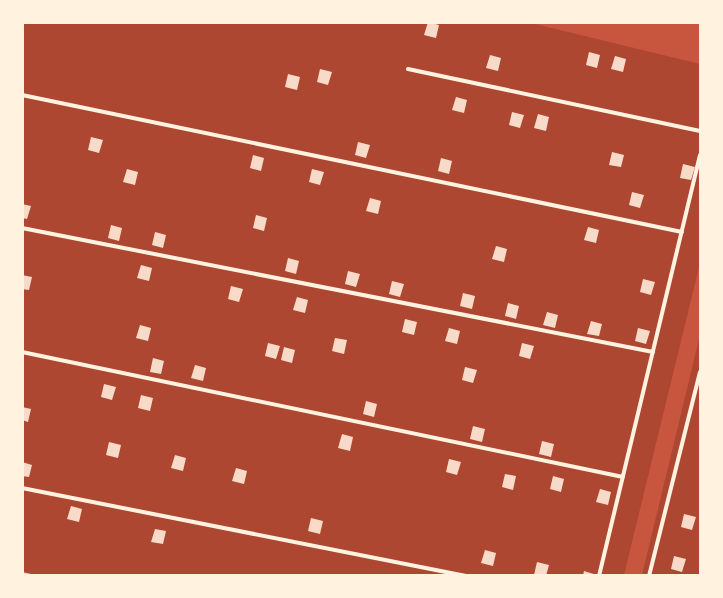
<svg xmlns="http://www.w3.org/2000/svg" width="723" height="598" font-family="Inter,sans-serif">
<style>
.green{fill:#ae4732}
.building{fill:#f7dbc8}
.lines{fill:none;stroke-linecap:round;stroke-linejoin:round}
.service{stroke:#fff3e0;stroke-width:4}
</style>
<rect width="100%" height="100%" fill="#c8553d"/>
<!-- green -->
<path class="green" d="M22 23H531L700 64V263L624 575H23Z
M700 335V575H642Z"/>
<!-- building -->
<path class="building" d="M428 22 439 25 436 38 424 35Z
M589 52 600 55 597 68 586 65Z
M490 55 501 58 498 71 486 68Z
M615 56 626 59 623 72 611 69Z
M320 69 332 72 328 85 317 82Z
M288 74 300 77 297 90 285 87Z
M456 97 467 100 464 113 452 110Z
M512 112 524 115 520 128 509 125Z
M538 114 549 117 546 131 534 128Z
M91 137 103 140 99 153 88 150Z
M358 142 370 145 366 158 355 155Z
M612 152 624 155 621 167 609 165Z
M253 155 264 158 261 171 250 168Z
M441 158 452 161 449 174 438 171Z
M683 164 695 167 691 180 680 178Z
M127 169 138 172 135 185 123 182Z
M312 169 324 172 320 185 309 182Z
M632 192 644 195 640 208 629 205Z
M370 198 381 201 378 214 366 211Z
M22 204 31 206 27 219 22 218Z
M256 215 267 218 264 231 253 228Z
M111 225 122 228 119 241 108 238Z
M588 227 599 230 596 243 584 240Z
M155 232 166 235 163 248 152 245Z
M496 246 507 249 504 262 492 259Z
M288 258 299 261 296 274 285 271Z
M141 265 152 268 149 281 137 278Z
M348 271 360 274 356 287 345 284Z
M22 275 32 277 29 290 22 289Z
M643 279 655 282 651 295 640 292Z
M392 281 404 284 400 297 389 294Z
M231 286 243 289 239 302 228 299Z
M463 293 475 296 472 309 460 306Z
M297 297 308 300 305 313 293 310Z
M508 303 519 306 516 319 505 316Z
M547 312 558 315 555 328 543 325Z
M405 319 417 322 414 335 402 332Z
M591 321 602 324 599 336 587 334Z
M140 325 151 328 148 341 136 338Z
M449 328 460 331 457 344 445 341Z
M638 328 650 331 646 344 635 341Z
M335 338 347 340 344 354 332 351Z
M268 343 280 346 276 359 265 356Z
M522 343 534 346 530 359 519 356Z
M284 347 295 350 292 363 281 360Z
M153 358 164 361 161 374 150 372Z
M195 365 206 368 203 381 191 378Z
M465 367 477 370 473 383 462 380Z
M104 384 116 387 112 400 101 397Z
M141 395 153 398 150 411 138 408Z
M366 401 377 404 374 417 363 414Z
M22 407 31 409 28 422 22 420Z
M473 426 485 429 482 442 470 439Z
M342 434 353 437 350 451 338 448Z
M542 441 554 444 551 457 539 454Z
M109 442 121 445 118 458 106 455Z
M175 455 186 458 183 471 171 468Z
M449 459 461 462 457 475 446 472Z
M22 462 32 465 29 477 22 476Z
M236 468 247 471 244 484 232 481Z
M505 474 516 476 513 490 502 487Z
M553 476 564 479 561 492 550 489Z
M600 489 611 492 608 505 596 502Z
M71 506 82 509 79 522 67 519Z
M684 514 696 517 692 530 681 527Z
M311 518 323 521 320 534 308 531Z
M155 529 166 531 163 544 151 542Z
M485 550 496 553 493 566 481 563Z
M674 556 686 559 682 572 671 569Z
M537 562 549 565 546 576 534 575Z
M584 571 597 575V576H583Z
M22 572 31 574V576H22Z"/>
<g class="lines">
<!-- service -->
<path class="service" d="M408 69 700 131
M22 95 682 232
M22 228 653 352
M22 352 623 477
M22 488 466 576
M599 576 700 155
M649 576 700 372"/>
</g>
<!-- border -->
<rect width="723" height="598" fill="none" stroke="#fff3e0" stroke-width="48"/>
</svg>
